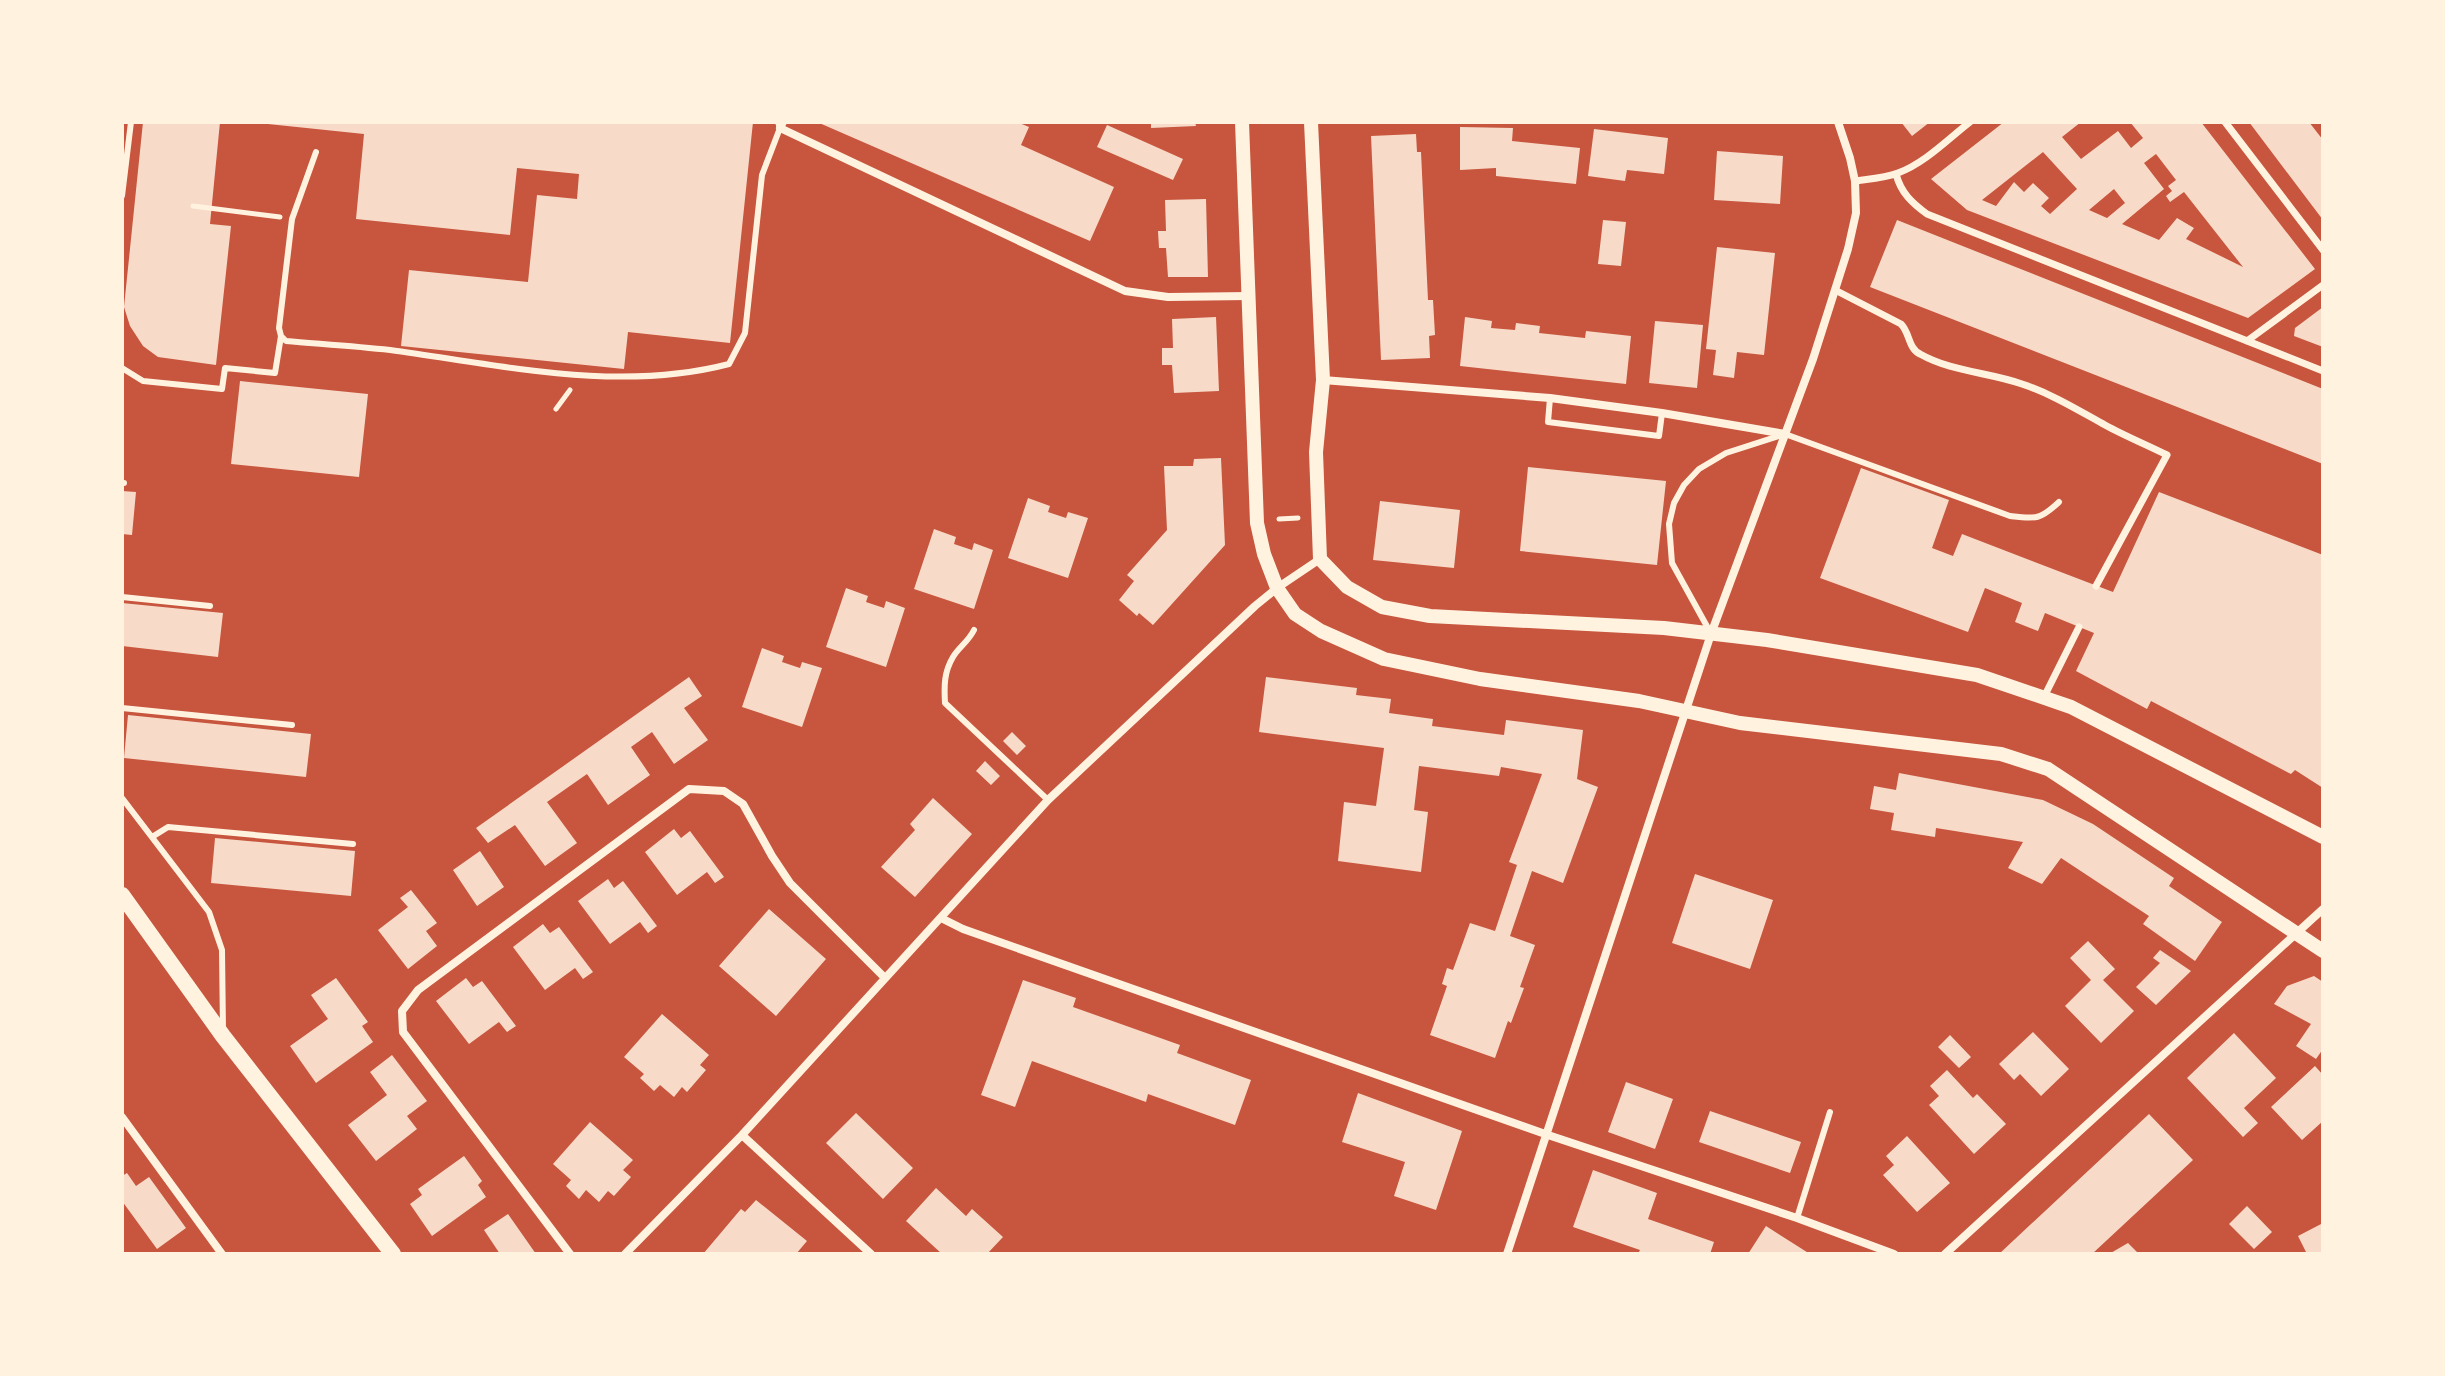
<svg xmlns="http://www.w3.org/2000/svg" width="2445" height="1376" font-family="'IBM Plex Sans',sans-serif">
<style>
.building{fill:#f7dbc8;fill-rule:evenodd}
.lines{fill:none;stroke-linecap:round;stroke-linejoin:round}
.path{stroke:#fff3e0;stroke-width:5}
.service{stroke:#fff3e0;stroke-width:6}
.pedestrian{stroke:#fff3e0;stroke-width:7}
.minor{stroke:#fff3e0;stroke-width:8}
.tertiary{stroke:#fff3e0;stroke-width:14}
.secondary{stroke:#fff3e0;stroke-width:16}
</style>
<rect width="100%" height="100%" fill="#c8553d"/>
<!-- building -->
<path class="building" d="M143 122H220L210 224 231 226 216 365 158 357 143 346 130 326 124 307Z
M268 122H753L730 343 628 332 624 369 401 346 409 270 528 282 537 195 577 199 579 174 517 168 510 235 356 219 364 134 268 124Z
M817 122H1017L1029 127 1021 145 1114 187 1090 241Z
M1151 122H1195L1196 126 1151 128Z
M1901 122H1930L1912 136Z
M2004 122H2081L2062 137 2081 159 2118 131 2131 148 2143 138 2130 122H2201L2315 269 2248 318 1967 210 1931 179ZM2043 152 2077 189 2050 214 2041 206 2049 198 2033 183 2024 192 2014 182 1996 206 1982 200ZM2156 154 2176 180 2168 186 2172 191 2166 196 2170 202 2184 192 2243 267 2186 239 2194 228 2177 218 2159 240 2122 224 2164 189 2144 163ZM2114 189 2125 203 2107 218 2089 210Z
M2249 122H2309L2323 140V220Z
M1107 125 1183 159 1173 180 1097 147Z
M1460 127 1513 128 1512 141 1580 148 1576 184 1496 176V168L1460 170Z
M1594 129 1668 138 1664 174 1627 170 1625 181 1588 176Z
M1416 134 1417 152H1421L1428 300H1433L1435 335 1429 336 1430 358 1381 360 1371 136Z
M1717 151 1783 156 1780 204 1714 200Z
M1206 199 1208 277H1168L1166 248H1159L1158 231H1166L1165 200Z
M1603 220 1626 222 1621 266 1598 264Z
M1897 220 2323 389V464L1870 287Z
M1717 247 1775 253 1764 355 1737 352 1734 378 1713 375 1716 350 1706 349Z
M2323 307V347L2294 336 2295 328Z
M1216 317 1219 391 1174 393 1172 365H1162V348H1173L1172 319Z
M1465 317 1492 321 1491 328 1515 330 1516 323 1540 326 1539 333 1585 338 1586 331 1631 336 1626 384 1460 366Z
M1655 321 1703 325 1697 388 1649 383Z
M240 381 368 394 359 477 231 464Z
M1221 458 1225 545 1153 625 1139 613 1137 616 1119 600 1134 581 1127 575 1167 530 1164 466H1193L1194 459Z
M1528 467 1666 481 1657 565 1520 551Z
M1861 468 1949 500 1932 548 1953 556 1962 534 2113 592 2159 492 2323 555V788L2295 770 2291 774 2151 701 2147 709 2076 671 2094 633 2045 613 2038 631 2015 622 2022 603 1985 588 1968 632 1820 578Z
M122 491 136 492 132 535 122 534Z
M1028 498 1050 506 1048 512 1066 518 1068 512 1088 518 1068 578 1008 558Z
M1380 501 1460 510 1454 568 1373 560Z
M934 529 956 537 954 544 972 550 974 543 993 550 974 609 914 589Z
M846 588 868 596 866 602 884 608 886 601 905 608 886 667 826 647Z
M122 603 223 613 218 657 122 646Z
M762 648 784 656 782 662 800 668 802 662 822 668 802 727 742 707Z
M689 677 702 696 684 708 708 740 674 764 652 732 631 747 650 775 608 805 587 774 547 802 577 843 545 866 515 825 488 843 476 828Z
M1266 677 1357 688 1356 695 1391 699 1389 713 1433 719 1432 726 1504 735 1506 720 1583 730 1577 779 1598 787 1563 883 1532 871 1510 936 1535 945 1520 987 1524 988 1511 1023 1508 1021 1495 1058 1430 1035 1447 986 1442 984 1447 968 1453 970 1470 923 1495 931 1517 865 1509 862 1542 774 1501 767 1499 776 1419 766 1414 810 1428 812 1421 872 1338 861 1344 802 1376 806 1384 748 1259 732Z
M128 715 311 734 306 777 124 758Z
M1012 732 1026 746 1017 755 1003 741Z
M985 761 1000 776 991 785 976 771Z
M1899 773 2043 800 2093 824 2174 878 2169 886 2222 922 2195 961 2143 924 2149 916 2061 858 2042 884 2008 868 2023 842 1936 828 1935 837 1891 830 1894 813 1870 809 1874 786 1896 790Z
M933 798 972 834 915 897 881 867 915 830 910 824Z
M674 829 681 838 690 831 724 877 715 883 707 872 677 895 645 852Z
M215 838 355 851 351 896 211 883Z
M480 851 504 887 477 906 453 870Z
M1695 874 1773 900 1750 969 1672 943Z
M608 879 614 888 623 881 657 926 648 933 640 922 610 944 578 901Z
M411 890 437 923 426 931 437 946 408 969 378 930 408 907 400 898Z
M769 909 826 959 776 1016 719 966Z
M543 924 550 933 559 927 593 972 583 979 575 968 545 990 513 947Z
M2088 941 2115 969 2103 980 2134 1011 2101 1043 2065 1006 2091 980 2070 958Z
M2160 950 2191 971 2156 1005 2136 987 2160 963 2153 958Z
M2314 976 2323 982V1049L2316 1059 2296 1046 2311 1024 2274 1004 2287 986Z
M336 978 368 1022 362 1026 373 1042 316 1083 290 1046 328 1019 311 995Z
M466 978 473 987 482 981 516 1026 507 1032 499 1022 469 1044 436 1001Z
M1023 980 1076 998 1073 1007 1180 1045 1177 1053 1251 1080 1235 1125 1148 1094 1146 1102 1032 1061 1015 1107 981 1095Z
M662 1014 709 1055 700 1065 706 1070 687 1092 682 1087 674 1097 660 1085 654 1091 640 1078 644 1074 624 1057Z
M2033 1032 2069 1069 2041 1096 2020 1074 2014 1080 1999 1064Z
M2234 1033 2276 1078 2244 1108 2258 1123 2243 1137 2187 1078Z
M1950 1035 1971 1057 1959 1068 1938 1047Z
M392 1055 427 1101 407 1116 417 1129 376 1161 348 1125 387 1095 370 1072Z
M2315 1066 2323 1075V1121L2302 1140 2271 1107Z
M1947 1070 1973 1098 1977 1094 2006 1124 1974 1154 1929 1105 1939 1096 1930 1086Z
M1626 1082 1673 1099 1655 1149 1608 1132Z
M1358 1093 1462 1131 1436 1210 1394 1196 1405 1162 1342 1142Z
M1710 1111 1801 1142 1790 1173 1699 1142Z
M856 1113 913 1168 883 1199 826 1143Z
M2149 1114 2193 1160 2092 1254H1999Z
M590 1122 633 1160 623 1170 631 1177 614 1196 608 1191 599 1202 586 1190 579 1199 566 1186 571 1180 553 1164Z
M1907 1136 1950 1183 1917 1212 1883 1175 1894 1165 1886 1156Z
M464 1156 482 1181 478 1185 486 1197 432 1236 410 1204 422 1195 418 1189Z
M1593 1170 1657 1193 1648 1219 1714 1242 1710 1254H1638L1640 1250 1573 1227Z
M127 1173 136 1186 149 1177 186 1228 157 1249 122 1201V1176Z
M936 1188 966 1216 972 1209 1003 1237 987 1254H942L906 1221Z
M756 1200 807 1241 796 1254H703L741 1209 745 1212Z
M2247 1206 2272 1232 2254 1249 2229 1224Z
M508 1214 536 1254H500L484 1230Z
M2323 1223V1254H2307L2298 1236Z
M1766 1226 1810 1254H1748Z
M2128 1243 2139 1254H2109Z"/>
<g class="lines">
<!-- path -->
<path class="path" d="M193 206 280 217
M556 409 570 390
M1279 519 1298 518"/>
<!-- service -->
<path class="service" d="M316 152 292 219 279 328 281 336 286 341C321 344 355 346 390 350 501 365 618 393 729 364L745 333 762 175 780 128 778 122
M122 196 131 122
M122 368 143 381 222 389 225 368 275 373 281 336
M1550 398 1548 422 1659 436 1662 413
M122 483H124
M122 597 210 606
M974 630C968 642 959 647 953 657 944 672 944 686 945 703L1048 800
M1709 630 1672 563 1669 524 1674 503 1684 485 1699 469 1726 453 1785 434 2010 516C2036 519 2040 520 2059 502
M122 708 292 725
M122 798 209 912 222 950 223 1031
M152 837 168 827 353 844
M1797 1218 1830 1112"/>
<!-- pedestrian -->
<path class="pedestrian" d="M2225 122 2323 250
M1896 174C1901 193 1912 203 1927 214L2323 371
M1855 181C1869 179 1885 178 1898 173 1925 163 1948 139 1970 122
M1835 290 1901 324C1910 333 1908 348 1920 354 1952 372 1988 372 2022 384 2052 394 2078 410 2105 425 2125 436 2147 445 2167 455L2096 586
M2247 341 2323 285
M2044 697 2079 627"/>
<!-- minor -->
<path class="minor" d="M783 122 780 128 1125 291 1168 297 1249 296
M1323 380 1550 398 1662 413 1785 434
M941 918 963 929 1548 1135 1797 1218 1894 1254
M122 1117 222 1254
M742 1135 871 1254
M570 1254 403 1032 402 1011 418 990 689 789 724 791 743 804 772 856 790 883 884 977
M625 1254 742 1135 1048 800 1255 606 1277 588 1320 559
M1507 1254 1711 634 1813 359 1848 249 1856 213 1855 181 1850 158 1838 122
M1945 1254 2323 909"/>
<!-- tertiary -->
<path class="tertiary" d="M1242 122 1257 523 1264 554 1277 588 1295 614 1321 631 1384 659 1480 679 1639 701 1740 723 2001 754 2048 769 2323 951
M1311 122 1323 380 1316 452 1320 559 1347 587 1382 607 1430 616 1664 628 1767 640 1977 675 2071 707 2323 837"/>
<!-- secondary -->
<path class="secondary" d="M122 895 223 1036 393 1254"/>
</g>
<!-- border -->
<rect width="2445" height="1376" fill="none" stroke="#fff3e0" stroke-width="248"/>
</svg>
